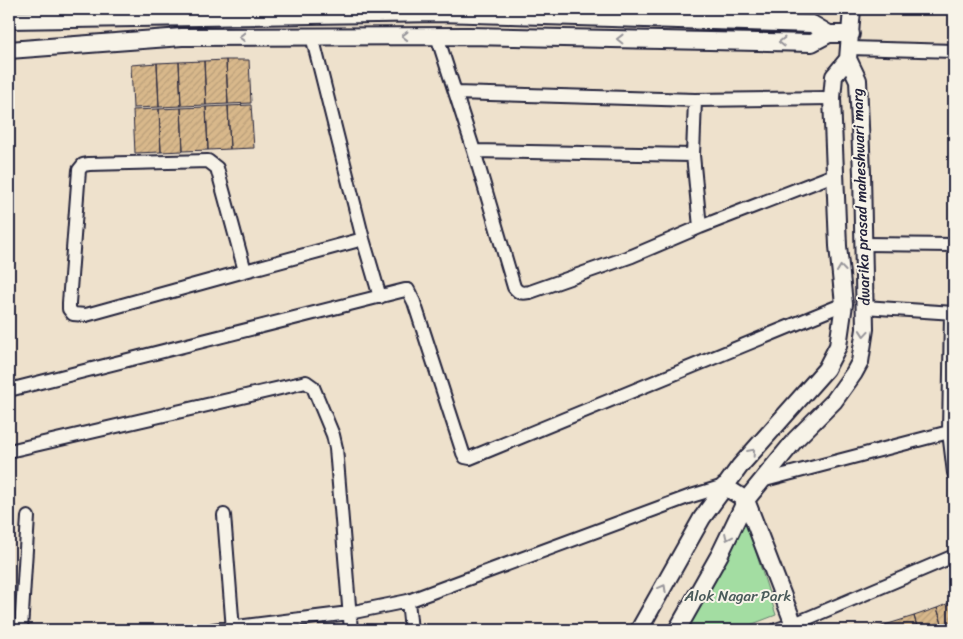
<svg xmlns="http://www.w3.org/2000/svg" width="963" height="639" font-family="Sriracha,sans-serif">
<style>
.green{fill:#a3dda2;stroke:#62806e}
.building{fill:url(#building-hatch);stroke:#22223b}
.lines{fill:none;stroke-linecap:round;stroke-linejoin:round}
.minor-casing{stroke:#22223b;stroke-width:16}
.tertiary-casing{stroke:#22223b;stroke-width:20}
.minor{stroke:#f7f3e8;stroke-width:12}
.tertiary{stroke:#f7f3e8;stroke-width:16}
.oneway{stroke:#97959a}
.labels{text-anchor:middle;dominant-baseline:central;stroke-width:4;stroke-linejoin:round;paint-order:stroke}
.street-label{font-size:15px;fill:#22223b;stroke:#f7f3e8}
.park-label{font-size:15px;fill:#495a5a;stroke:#f7f3e8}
</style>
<defs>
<pattern id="building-hatch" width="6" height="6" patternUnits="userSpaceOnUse" patternTransform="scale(1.25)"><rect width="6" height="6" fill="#d8b88b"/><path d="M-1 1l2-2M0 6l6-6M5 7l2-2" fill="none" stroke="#b99e79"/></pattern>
</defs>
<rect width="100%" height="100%" fill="#eee1cc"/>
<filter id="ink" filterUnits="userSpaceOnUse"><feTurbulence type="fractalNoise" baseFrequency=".02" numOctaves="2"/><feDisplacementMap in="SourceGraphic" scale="10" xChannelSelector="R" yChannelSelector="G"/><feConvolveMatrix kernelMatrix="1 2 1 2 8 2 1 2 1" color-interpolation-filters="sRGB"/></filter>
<g filter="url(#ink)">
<!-- green -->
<path class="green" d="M744 515 776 615 737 630H686Z"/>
<!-- building -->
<path class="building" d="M226 60 228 104 206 105 204 61Z
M226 60H249L251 103 228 104Z
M204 61 206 105 181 106 179 62Z
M179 62 181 106 159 107 157 63Z
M157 63 159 107 133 108 131 65Z
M251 105 254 148 230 149 228 106Z
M228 106 230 149 208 150 206 107Z
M206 107 208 150 183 151 181 108Z
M181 108 183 151 161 152 159 109Z
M159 109 161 152 135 153 133 110Z
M954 601V630H944L937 608Z
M937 608 944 630H918L914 616Z
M914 616 918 630H887L885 625Z
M885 625 887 630H870Z"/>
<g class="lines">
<defs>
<path id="minor" d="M312 36 363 239 380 297
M437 36 474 151 514 287C519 294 523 293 530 292L632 256 700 227 834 175
M850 48 954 51
M456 93 695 100 832 98
M695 100 693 155 700 227
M474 151 693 155
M863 244 954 245
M245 271 86 315 73 314 69 309V303L79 170 83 165 89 164 208 161 217 168 245 271 363 239
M864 307 954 313
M951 313 949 432 954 473
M9 390 405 290H408L414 302 463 453 465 457 470 458 844 304
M9 451 306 382 313 387 333 435 336 448 351 630
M761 481 949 432
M224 515 233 630
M408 601 411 630
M21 630 28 517
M213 630 349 613 408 601 688 497 724 486
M776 630 794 624 954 556"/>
<path id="tertiary" d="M9 20 439 13 812 24 829 34H851
M9 50 182 37 469 36 812 43 829 34
M848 59 852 9
M724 486 746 500 796 630
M639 630 702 518 740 466 826 369 838 346 844 304 838 246 832 98 834 76 848 59
M677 630 720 554 746 500 795 440 834 401 854 373 860 362 865 329 862 173 858 80 848 59"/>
</defs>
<!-- minor casing -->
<use href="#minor" class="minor-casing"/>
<!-- tertiary casing -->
<use href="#tertiary" class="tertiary-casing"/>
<!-- minor -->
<use href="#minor" class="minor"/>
<!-- tertiary -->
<use href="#tertiary" class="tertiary"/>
</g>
<!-- one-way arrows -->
<defs><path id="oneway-chevron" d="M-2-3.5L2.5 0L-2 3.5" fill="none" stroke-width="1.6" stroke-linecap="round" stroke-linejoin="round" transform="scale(1.25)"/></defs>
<g class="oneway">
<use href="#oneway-chevron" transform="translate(405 36) rotate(180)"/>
<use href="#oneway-chevron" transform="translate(242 37) rotate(180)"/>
<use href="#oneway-chevron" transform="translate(620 39) rotate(-179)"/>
<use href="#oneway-chevron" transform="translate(782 42) rotate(-179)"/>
<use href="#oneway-chevron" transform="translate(841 269) rotate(-96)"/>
<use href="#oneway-chevron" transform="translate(864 333) rotate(95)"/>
<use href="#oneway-chevron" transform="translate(752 452) rotate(-49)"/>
<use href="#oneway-chevron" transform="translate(728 537) rotate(115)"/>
<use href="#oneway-chevron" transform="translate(663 588) rotate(-61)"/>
</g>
</g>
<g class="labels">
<!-- street labels -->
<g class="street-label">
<text transform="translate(861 197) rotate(-92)">dwarika prasad maheshwari marg</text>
</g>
<!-- park labels -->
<g class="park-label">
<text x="738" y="596">Alok Nagar Park</text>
</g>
</g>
<!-- margin -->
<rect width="963" height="639" fill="none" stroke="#f7f3e8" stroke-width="30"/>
<rect x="15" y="15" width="933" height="609" fill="none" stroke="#22223b" stroke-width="2" filter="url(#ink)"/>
</svg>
